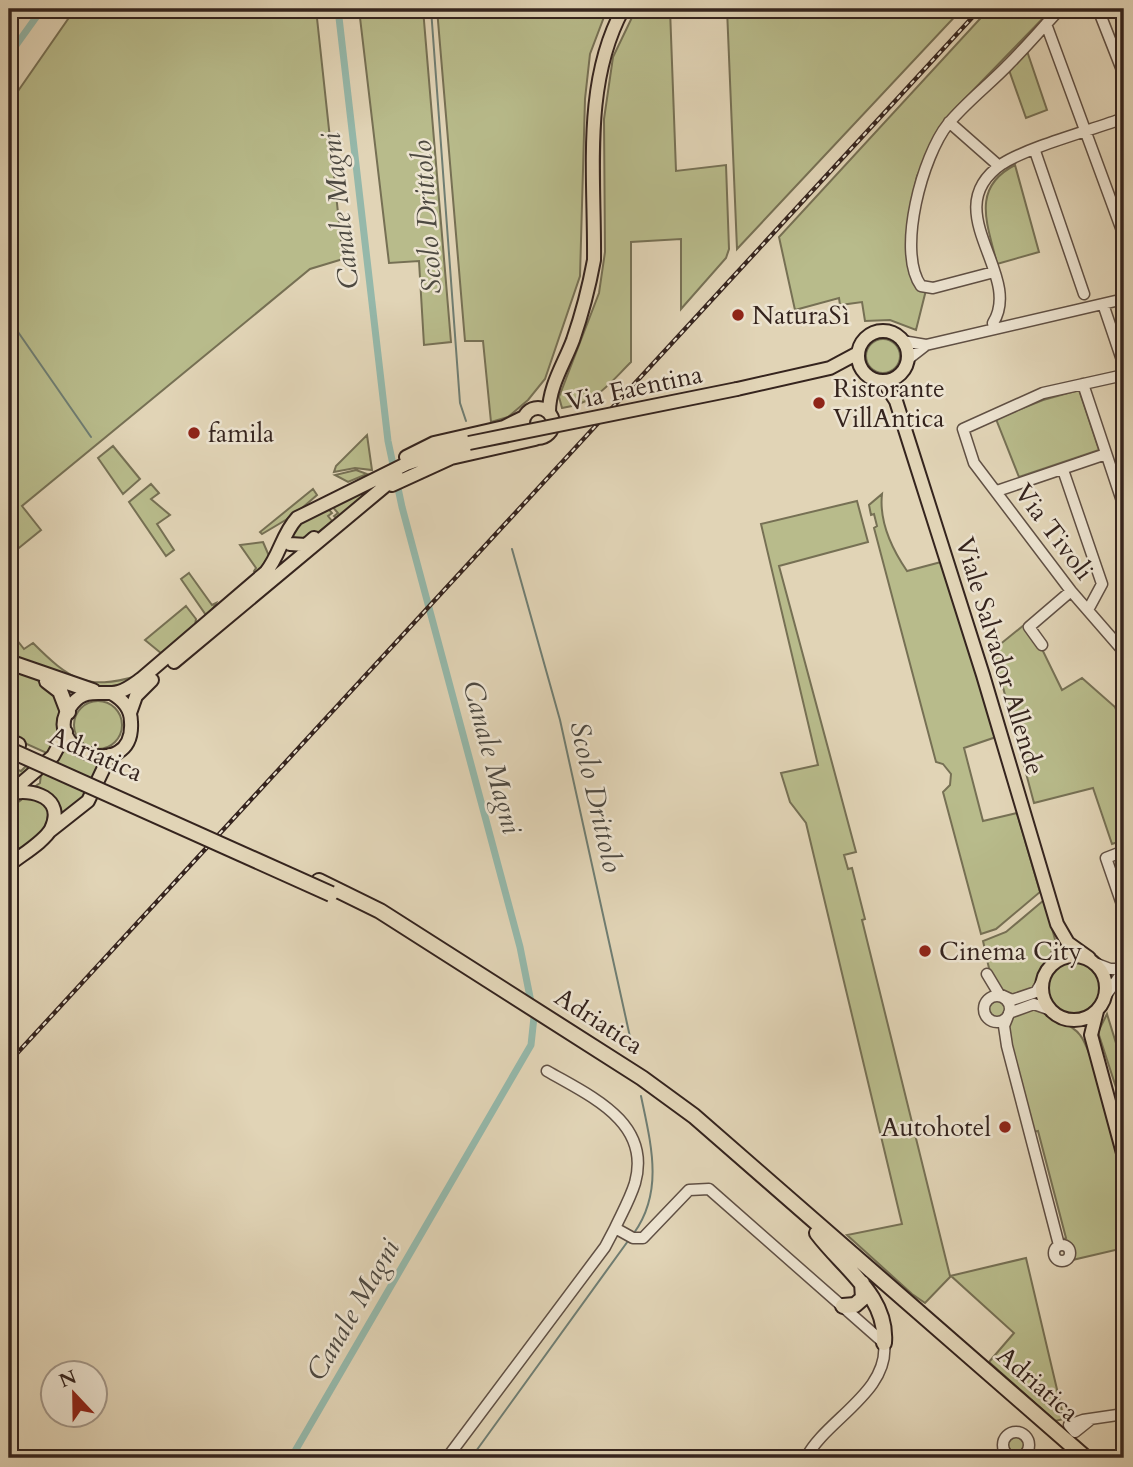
<svg xmlns="http://www.w3.org/2000/svg" width="1133" height="1467" font-family="Cardo,serif">
<style>
.green{fill:#b8bb8b;stroke:#767054;stroke-width:2}
.lines{fill:none;stroke-linecap:round;stroke-linejoin:round}
.stream{stroke:#6f7d72;stroke-width:2}
.canal{stroke:#95b8aa;stroke-width:7}
.minor-casing{stroke:#605044;stroke-width:13}
.major-casing{stroke:#35241e;stroke-width:16}
.highway-casing{stroke:#35241e;stroke-width:18}
.minor{stroke:#ece3d0;stroke-width:10}
.major{stroke:#e1d4b6;stroke-width:12}
.highway{stroke:#e1d4b6;stroke-width:14}
.rail-casing{stroke:#35241e;stroke-width:4.5}
.rail{stroke:#ece3d0;stroke-width:2;stroke-dasharray:5;stroke-linecap:butt}
.major-bridge-casing{stroke:#35241e;stroke-width:16;stroke-linecap:butt}
.highway-bridge-casing{stroke:#35241e;stroke-width:18;stroke-linecap:butt}
.major-bridge{stroke:#e1d4b6;stroke-width:12}
.highway-bridge{stroke:#e1d4b6;stroke-width:14}
.poi-dot{fill:#8f2418;stroke:#ece3d0;stroke-width:2.5}
.labels{text-anchor:middle;dominant-baseline:central;stroke-width:5;stroke-linejoin:round;paint-order:stroke}
.poi-label{font-size:26px;fill:#35241e;stroke:#ece3d0;text-anchor:start}
.street-label{font-size:26px;fill:#35241e;stroke:#ece3d0}
.water-label{font-size:28px;font-style:italic;fill:#4d4941;stroke:#ece3d0}
</style>
<rect width="100%" height="100%" fill="#e1d4b6"/>
<filter id="stains"><feTurbulence type="fractalNoise" baseFrequency=".00286" numOctaves="4"/><feColorMatrix values="0 0 0 0 .2 0 0 0 0 .09 0 0 0 0 .02 0 0 0 .5 -.17"/></filter>
<radialGradient id="worn" r=".72"><stop offset=".6" stop-color="#630" stop-opacity="0"/><stop offset="1" stop-color="#630" stop-opacity=".3"/></radialGradient>
<!-- green -->
<path class="green" d="M75 9H316L343 259 310 269 22 506 41 530 9 556V104Z
M359 9H423L451 342 424 345 419 261 389 263Z
M437 9H607L590 54 585 99 580 276 545 379 528 400 508 417 491 422 483 341H465Z
M636 9H670L676 171 726 165 729 249 726 258 681 309V239L631 242V362C607 386 596 403 562 408L559 397 599 293 605 252 604 119 613 57Z
M727 9H962L737 249Z
M989 9H1052L948 116 917 176 907 225 908 249 926 290 916 330 890 320 865 321 862 302 840 305 839 298 795 310 779 237Z
M1027 51 1047 110 1026 118 1009 70Z
M1015 165 1039 252 997 264C988 225 970 188 1015 165Z
M866 356a17 17 0 1 1 34 0a17 17 0 1 1-34 0Z
M1079 390 1099 450 1019 477 996 419 1043 400Z
M367 435 372 470 355 468 334 472 336 466Z
M113 446 140 479 123 494 98 458Z
M356 470 367 474 348 482 335 475Z
M389 476 337 519 334 516 338 513 330 504Z
M151 484 159 493 151 499 170 515 157 524 174 550 166 556 129 502Z
M313 489 317 495 294 515 262 534 260 532Z
M882 494C879 521 892 549 907 571L941 562 996 737 964 748 983 821 1017 813 1040 892 996 929 981 934 943 792 950 785 951 774 943 764 936 762 874 528 877 526 874 514 871 515 869 505Z
M857 501 868 542 779 566 856 852 844 855 848 869 852 868 865 919 862 920 950 1276 1026 1258 1064 1419 1055 1421 989 1362 1014 1333 951 1276 925 1303 912 1294 847 1235 902 1224 806 823 790 802 781 773 818 765 761 524Z
M326 506 332 513 328 516 332 521 310 539 291 538V533L297 525Z
M263 542 269 556 257 574 254 571 256 568 240 545Z
M189 573 212 605 216 603 208 618 181 579Z
M186 606 196 619 195 626 162 654 145 640Z
M1024 625 1041 647 1062 690 1082 678 1115 707 1124 729V840L1112 844 1093 788 1034 803 993 650Z
M9 630 24 649 33 643C69 679 86 691 137 676 102 705 46 670 9 656Z
M9 665 47 685 61 701 62 726 51 755 9 736Z
M74 725a24 24 0 1 1 48 0a24 24 0 1 1-48 0Z
M69 746 84 758 101 761 88 794 56 820 33 788 40 783 41 774Z
M9 755 13 757 12 768 21 771 26 766 30 769 9 789Z
M35 795 51 812 46 830 9 860V809L21 800 19 797Z
M1044 900 1056 943 1031 991C991 1005 990 971 983 941L1006 932Z
M1047 988a28 28 0 1 1 56 0a28 28 0 1 1-56 0Z
M988 1009a9 9 0 1 1 18 0a9 9 0 1 1-18 0Z
M1030 1008C1042 1010 1073 1025 1080 1035 1092 1049 1120 1151 1124 1173 1128 1196 1124 1224 1124 1248L1068 1261 1072 1250 1062 1240 1066 1238 1038 1131 1033 1132C1028 1111 1004 1042 1009 1024 1011 1015 1022 1012 1030 1008Z
M1107 1014 1124 1069V1112L1098 1032Z
M1007 1445a9 9 0 1 1 18 0a9 9 0 1 1-18 0Z"/>
<g class="lines">
<!-- stream -->
<path class="stream" d="M431 9 460 403 466 421
M9 319 91 437
M512 549 560 720 634 1055
M634 1233C664 1191 651 1144 641 1096
M471 1458 628 1241"/>
<!-- canal -->
<path class="canal" d="M9 55 42 9
M291 1458 531 1045 534 1017 520 947 402 507 388 441 338 9"/>
<defs>
<path id="minor" d="M1098 9 1124 75
M1046 24 1124 236
M949 122 999 166
M1035 151 1084 294
M994 272 933 288 921 286C896 251 923 155 948 124 966 102 990 84 1009 64 1027 46 1043 27 1060 9
M1103 304 1124 366
M994 329 993 323C1024 274 935 210 1002 164 1028 147 1092 130 1124 118
M902 341 926 345
M908 359 926 345 1124 299
M1124 375 1043 393 963 429 974 463 1071 591 1124 652
M1083 384 1124 507
M1063 470 1102 584 1088 610
M997 491 1106 454
M1042 645 1029 627 1071 591
M1124 851 1106 858 1124 910
M1097 964 1110 969H1124
M987 974 999 994 1012 1000 1036 992 1043 980
M1106 995 1124 970
M984 1009a13 13 0 1 1 26 0a13 13 0 1 1-26 0Z
M1009 1013 1034 1004 1051 1010
M1008 1016 1004 1026 1007 1046 1059 1245
M547 1071C590 1096 652 1122 635 1183 630 1199 622 1213 615 1228
M1054 1253a8 8 0 1 1 16 0a8 8 0 1 1-16 0Z
M1090 1420 1075 1432 1069 1425 1083 1420 1124 1414
M1003 1445a13 13 0 1 1 26 0a13 13 0 1 1-26 0Z
M447 1458 605 1247 615 1228 633 1238H643L689 1190 709 1189 884 1343C890 1392 825 1420 806 1458"/>
<path id="major" d="M858 356a25 25 0 1 1 50 0a25 25 0 1 1-50 0Z
M883 381 896 401 983 675 1057 924 1068 943 1089 958
M737 389 830 368 858 353
M523 423a15 15 0 1 1 30 0a15 15 0 1 1-30 0Z
M549 412C549 386 564 364 573 340 582 314 589 287 594 260 595 177 582 84 623 9
M406 457 434 443 504 427 524 417
M392 485 451 458 535 439
M290 544 306 545 314 538
M174 662 397 476
M111 693C122 699 131 708 131 722 135 785 33 750 73 703 87 687 102 696 118 692 127 690 134 684 141 679L266 572C280 555 282 534 297 518L406 464 469 443
M130 713 136 696 152 680
M10 793 53 756 66 732
M9 794C32 787 66 798 51 829 44 842 21 855 9 865
M50 831 88 801 110 755
M1042 988a32 32 0 1 1 64 0a32 32 0 1 1-64 0Z
M1097 1011 1091 1035 1124 1157"/>
<path id="highway" d="M9 662 93 691
M47 681 60 691 68 712
M9 741 18 745
M319 881 380 911 642 1078 694 1116 1086 1458
M817 1233C843 1268 888 1296 884 1343
M843 1306 855 1305 863 1298 862 1283"/>
</defs>
<!-- minor casing -->
<use href="#minor" class="minor-casing"/>
<!-- major casing -->
<use href="#major" class="major-casing"/>
<!-- highway casing -->
<use href="#highway" class="highway-casing"/>
<!-- minor -->
<use href="#minor" class="minor"/>
<!-- major -->
<use href="#major" class="major"/>
<!-- highway -->
<use href="#highway" class="highway"/>
<defs>
<path id="rail" d="M9 1062 980 9"/>
</defs>
<!-- rail casing -->
<use href="#rail" class="rail-casing"/>
<!-- rail -->
<use href="#rail" class="rail"/>
<defs>
<path id="major-bridge" d="M469 443 737 389"/>
<path id="highway-bridge" d="M12 751 331 894"/>
</defs>
<!-- major-bridge casing -->
<use href="#major-bridge" class="major-bridge-casing"/>
<!-- highway-bridge casing -->
<use href="#highway-bridge" class="highway-bridge-casing"/>
<!-- major-bridge -->
<use href="#major-bridge" class="major-bridge"/>
<!-- highway-bridge -->
<use href="#highway-bridge" class="highway-bridge"/>
</g>
<!-- markers -->
<g class="poi-dot">
<circle cx="738" cy="315" r="7"/>
<circle cx="819" cy="403" r="7"/>
<circle cx="194" cy="433" r="7"/>
<circle cx="925" cy="951" r="7"/>
<circle cx="1005" cy="1127" r="7"/>
</g>
<g class="labels">
<!-- poi labels -->
<g class="poi-label">
<text x="752" y="315">NaturaSì</text>
<text x="833" y="388">Ristorante<tspan x="833" dy="30">VillAntica</tspan></text>
<text x="208" y="433">famila</text>
<text x="939" y="951">Cinema City</text>
<text x="991" y="1127" text-anchor="end">Autohotel</text>
</g>
<!-- street labels -->
<g class="street-label">
<text transform="translate(634 388) rotate(-12)">Via Faentina</text>
<text transform="translate(1054 532) rotate(53)">Via Tivoli</text>
<text transform="translate(1000 656) rotate(73)">Viale Salvador Allende</text>
<text transform="translate(96 754) rotate(24)">Adriatica</text>
<text transform="translate(599 1021) rotate(33)">Adriatica</text>
<text transform="translate(1038 1384) rotate(41)">Adriatica</text>
</g>
<!-- water labels -->
<g class="water-label">
<text transform="translate(340 211) rotate(-97)">Canale Magni</text>
<text transform="translate(427 217) rotate(-94)">Scolo Drittolo</text>
<text transform="translate(492 757) rotate(75)">Canale Magni</text>
<text transform="translate(596 797) rotate(77)">Scolo Drittolo</text>
<text transform="translate(353 1310) rotate(-60)">Canale Magni</text>
</g>
</g>
<!-- margin -->
<rect width="1133" height="1467" fill="none" stroke="#e1d4b6" stroke-width="35"/>
<rect x="10" y="10" width="1112" height="1446" fill="none" stroke="#35241e" stroke-width="3.5"/>
<rect x="18" y="18" width="1098" height="1432" fill="none" stroke="#35241e" stroke-width="2"/>
<!-- north arrow -->
<g transform="translate(74 1394) rotate(338)"><circle r="33" fill="#ece3d0" stroke="#a39789" stroke-width="2"/>
<path d="M0-5L12 26L0 18L-12 26Z" fill="#8f2418"/>
<text y="-10" font-size="19" font-weight="bold" text-anchor="middle" fill="#35241e">N</text>
</g>
<rect width="100%" height="100%" filter="url(#stains)"/>
<rect width="100%" height="100%" fill="url(#worn)"/>
</svg>
